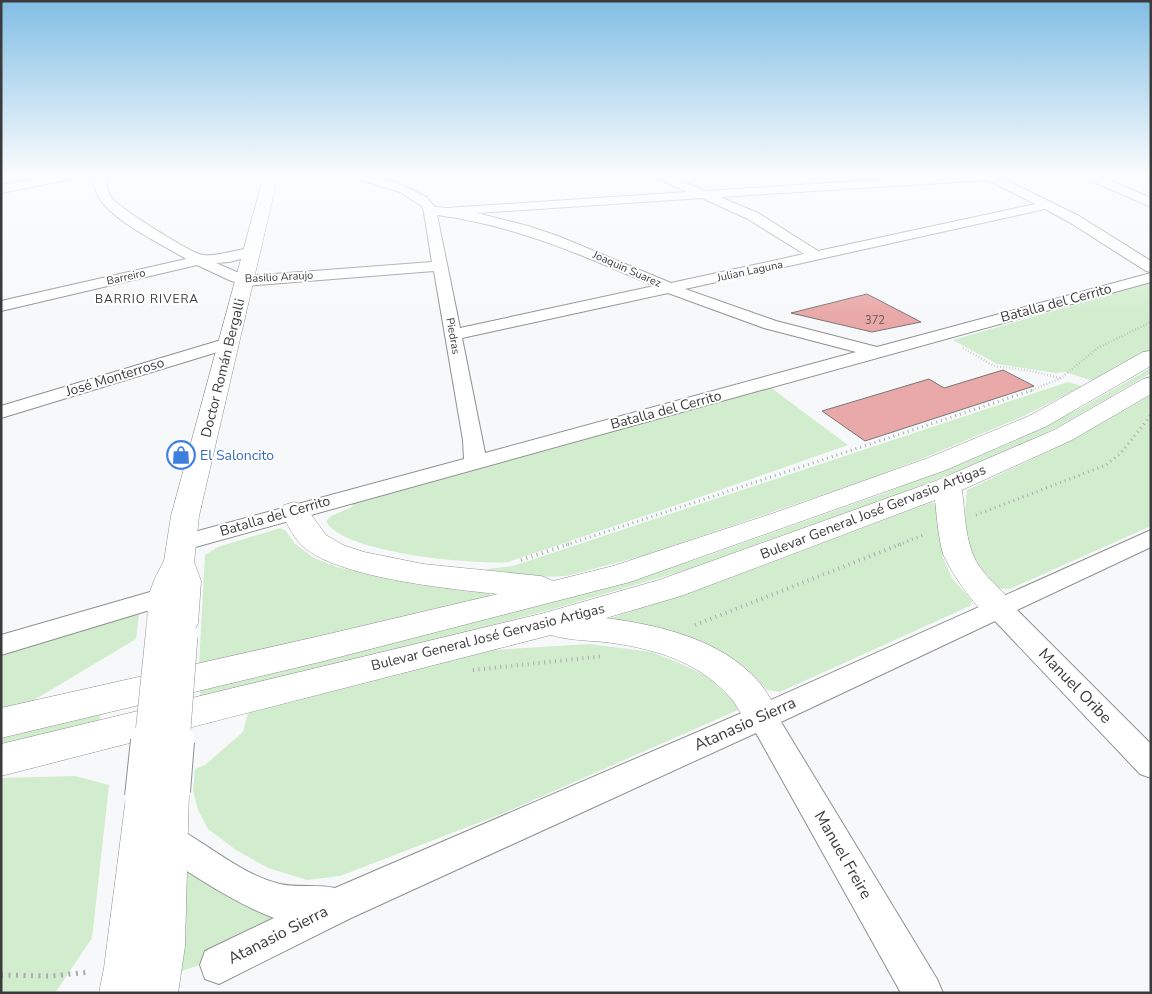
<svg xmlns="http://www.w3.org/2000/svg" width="1152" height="994" font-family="'Nunito Sans',sans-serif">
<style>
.green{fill:#d2edce}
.building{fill:#e9a9a8;stroke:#797676}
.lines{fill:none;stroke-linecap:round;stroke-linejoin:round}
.minor-casing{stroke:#8f9092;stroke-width:2}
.tertiary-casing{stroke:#8f9092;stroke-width:1}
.secondary-casing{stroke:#8f9092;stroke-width:1}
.path-far3{stroke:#aaabad;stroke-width:2.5;stroke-dasharray:0.5 2.5;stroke-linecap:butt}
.path-far2{stroke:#aaabad;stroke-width:3;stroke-dasharray:1 4;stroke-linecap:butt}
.path-far1{stroke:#aaabad;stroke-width:4;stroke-dasharray:1 4.5;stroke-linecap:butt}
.path{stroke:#aaabad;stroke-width:5;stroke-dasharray:2 5.5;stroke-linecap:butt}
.minor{fill:#fff;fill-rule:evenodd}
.tertiary{fill:#fff;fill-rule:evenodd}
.secondary{fill:#fff;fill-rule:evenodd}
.tertiary-bridge-far1-casing{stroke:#8f9092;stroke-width:34;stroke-linecap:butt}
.tertiary-bridge-casing{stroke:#8f9092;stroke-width:44;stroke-linecap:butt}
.tertiary-bridge-far1{stroke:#fff;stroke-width:33}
.tertiary-bridge{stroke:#fff;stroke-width:42}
.labels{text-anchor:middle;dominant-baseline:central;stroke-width:4;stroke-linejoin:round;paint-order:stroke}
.far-street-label{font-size:11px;fill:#3b3b3c;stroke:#fff}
.number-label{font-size:11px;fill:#665657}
.far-neighbourhood-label{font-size:12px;letter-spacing:1px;fill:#3b3b3c;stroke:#fff}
.street-label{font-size:14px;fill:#3b3b3c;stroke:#fff}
.shop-label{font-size:14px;fill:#366cbe;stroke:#fff;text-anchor:start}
.near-street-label{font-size:16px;fill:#3b3b3c;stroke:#fff}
</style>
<rect width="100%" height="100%" fill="#f7f8fa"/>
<!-- green -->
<path class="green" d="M1151 283V350L1093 381 1065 372 1056 373 997 364 953 340Z
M1151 368V373L1056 428 988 459 887 499 703 565 553 609 200 701V688L611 585 698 559 882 494 981 454 1081 408Z
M1068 382 1082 386 1024 416 926 457 866 480 646 555 566 576 541 577 480 570 513 566Z
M770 387 848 445 703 496 508 562C474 565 341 553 326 521L331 516 352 507 353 503Z
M1151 395V526L1010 589 995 588C989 580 981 572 975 563 964 544 964 512 967 490L1074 439Z
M932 502 936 505 943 558 952 578 972 601 970 606 780 692 767 690 745 669 608 619 721 581Z
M280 528 286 531 295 544 314 558 337 567 387 578 488 593 491 596 199 666 205 555 218 547Z
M139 614 136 639 29 703 1 710V655Z
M589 644 652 652 684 665 716 681 739 705 738 710 504 813 340 876 307 880 268 868 236 850 208 829 198 810 193 791 195 769 205 765 243 732 248 713 493 650Z
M101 710 99 725 1 749V734Z
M75 776 109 785 92 938 55 993H1V778Z
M188 872 284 913 199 965 177 973 182 875Z"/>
<!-- building -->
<path class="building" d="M867 294 921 322 872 332 791 313Z
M1003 370 1034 386 865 441 822 411 929 379 944 388Z"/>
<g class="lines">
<defs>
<path id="minor" d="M58 175H83L77 178 1 193V185Z
M95 175H107C106 183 107 191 111 197 119 208 192 254 203 255 220 257 244 246 257 249L259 252 257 255 229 262 216 263 246 276 432 262 423 207 400 192 351 177 349 175H368L398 183 426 197 435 207 447 208 687 192 654 177 652 175H668L705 191 955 175H1014L1012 177 1004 179 1079 216 1151 261V272L1146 271 1069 222 1045 209 685 289 776 321 877 347 1151 273V282L181 551 172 548 169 543 172 538 464 459 463 440 434 271 245 286 229 280 197 265 1 311V301L186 259C162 244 109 220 97 194 95 188 95 182 95 175ZM988 180 1035 204 818 251 758 213 720 197ZM702 198 748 219 804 254 671 283 558 236 528 226 477 213ZM437 215C514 225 583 255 654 286L460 328ZM668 293 764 328 856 352 485 453 462 338Z
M1081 175H1097L1151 198V207L1083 177Z
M228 338 234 339 237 343 234 347 1 418V406Z
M1151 530V547L1017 610 1151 744V778L1140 774 995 621 781 722 937 979 943 993H901L756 733 351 918 219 984 205 979 200 965 205 951 274 918C230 901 194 875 154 850L149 839 154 828 166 823 178 828C211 847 243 875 280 884 298 888 318 884 335 888L751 709Z
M164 588 173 591 177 597 173 603 1 655V635Z"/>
<path id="tertiary" d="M264 175H278L199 516 194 562 201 581 198 623 194 631 182 635 176 633 175 635 163 639 151 635 147 627 148 597 155 578 164 561 171 516Z
M169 774 183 779 189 791 185 946 178 993H99L104 968 126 797 132 785 146 780 153 782 155 779Z"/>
<path id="secondary" d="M1151 351V366L1047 426 946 470 630 582 320 662 1 738V708L320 636 498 594C450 589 343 578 306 549 294 540 287 523 280 511L284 505 294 502 304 505 326 535 343 545 364 552 423 564 541 576 553 581 613 566 774 513 928 458 1029 416 1143 352Z
M1151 377V394L1072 440 962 490C965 514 965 545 979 566 990 582 1006 592 1015 608L1010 616C1003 618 996 621 988 616 975 608 949 569 943 554 938 536 937 518 935 500L681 596 606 618C659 625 721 639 758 681 767 691 774 705 780 717L775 727 762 732 749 727C744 719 739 709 733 701 704 664 657 649 612 643 591 640 570 641 551 635L1 776V744L544 613 659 580 938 480 1054 430 1143 379Z"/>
</defs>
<!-- minor casing -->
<use href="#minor" class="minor-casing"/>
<!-- tertiary casing -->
<use href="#tertiary" class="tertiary-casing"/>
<!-- secondary casing -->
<use href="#secondary" class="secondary-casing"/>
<!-- path-far3 -->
<path class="path-far3" d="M963 348 994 366 1032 371 1060 378
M1030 391 1061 378 1099 347 1151 322"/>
<!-- path-far2 -->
<path class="path-far2" d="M976 515 1106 465 1121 453 1151 415
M566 545 1033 390
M898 545 926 534"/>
<!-- path-far1 -->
<path class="path-far1" d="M521 560 569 544
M695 625 901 544
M473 670 604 656"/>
<!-- path -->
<path class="path" d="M1 975 52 976 90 972"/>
<!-- minor -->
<use href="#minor" class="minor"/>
<!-- tertiary -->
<use href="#tertiary" class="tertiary"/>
<!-- secondary -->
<use href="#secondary" class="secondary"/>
<defs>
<path id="tertiary-bridge-far1" d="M151 743 163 627
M173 743 181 636"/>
<path id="tertiary-bridge" d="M169 791 173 741
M146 797 152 741"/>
</defs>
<!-- tertiary-bridge-far1 casing -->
<use href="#tertiary-bridge-far1" class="tertiary-bridge-far1-casing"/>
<!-- tertiary-bridge casing -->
<use href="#tertiary-bridge" class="tertiary-bridge-casing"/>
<!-- tertiary-bridge-far1 -->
<use href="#tertiary-bridge-far1" class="tertiary-bridge-far1"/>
<!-- tertiary-bridge -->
<use href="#tertiary-bridge" class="tertiary-bridge"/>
</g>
<!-- sky -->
<linearGradient id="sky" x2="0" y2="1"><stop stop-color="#81bee4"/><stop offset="0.56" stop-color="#fbfcfd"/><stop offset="1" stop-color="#fbfcfd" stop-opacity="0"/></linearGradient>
<rect width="1152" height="314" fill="url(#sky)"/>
<!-- icons -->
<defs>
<symbol id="shop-ring" viewBox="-11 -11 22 22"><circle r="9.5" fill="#fff" stroke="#3f7fe0" stroke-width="1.5"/><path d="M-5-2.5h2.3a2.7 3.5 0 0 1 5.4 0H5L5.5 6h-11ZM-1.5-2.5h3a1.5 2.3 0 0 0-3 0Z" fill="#3f7fe0"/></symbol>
</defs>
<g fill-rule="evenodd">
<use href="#shop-ring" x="165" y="439" width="32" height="32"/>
</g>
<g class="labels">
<!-- far-street labels -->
<g class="far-street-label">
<text transform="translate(627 269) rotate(24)">Joaquin Suarez</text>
<text transform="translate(750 271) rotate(-12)">Julian Laguna</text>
<text transform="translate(126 277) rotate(-13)">Barreiro</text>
<text transform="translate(279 277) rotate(-3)">Basilio Araujo</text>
<text transform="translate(453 336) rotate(80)">Piedras</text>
</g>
<!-- number labels -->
<g class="number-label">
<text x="875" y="320">372</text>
</g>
<!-- far-neighbourhood labels -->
<g class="far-neighbourhood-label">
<text x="147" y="299">BARRIO RIVERA</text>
</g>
<!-- street labels -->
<g class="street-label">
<text transform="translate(1056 303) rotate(-15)">Batalla del Cerrito</text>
<text transform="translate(223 368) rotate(-76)">Doctor Román Bergalli</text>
<text transform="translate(115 377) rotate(-17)">José Monterroso</text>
<text transform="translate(666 410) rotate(-15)">Batalla del Cerrito</text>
<text transform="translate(873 512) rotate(-21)">Bulevar General José Gervasio Artigas</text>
<text transform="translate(275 516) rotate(-16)">Batalla del Cerrito</text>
<text transform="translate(488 637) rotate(-14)">Bulevar General José Gervasio Artigas</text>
</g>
<!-- shop labels -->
<g class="shop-label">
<text x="200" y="455">El Saloncito</text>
</g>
<!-- near-street labels -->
<g class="near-street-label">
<text transform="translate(1075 686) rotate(46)">Manuel Oribe</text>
<text transform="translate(745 724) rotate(-24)">Atanasio Sierra</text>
<text transform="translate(843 855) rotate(60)">Manuel Freire</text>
<text transform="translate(278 935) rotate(-27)">Atanasio Sierra</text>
</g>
</g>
<!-- border -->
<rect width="1152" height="994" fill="none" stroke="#3b3b3c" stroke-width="5"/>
</svg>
